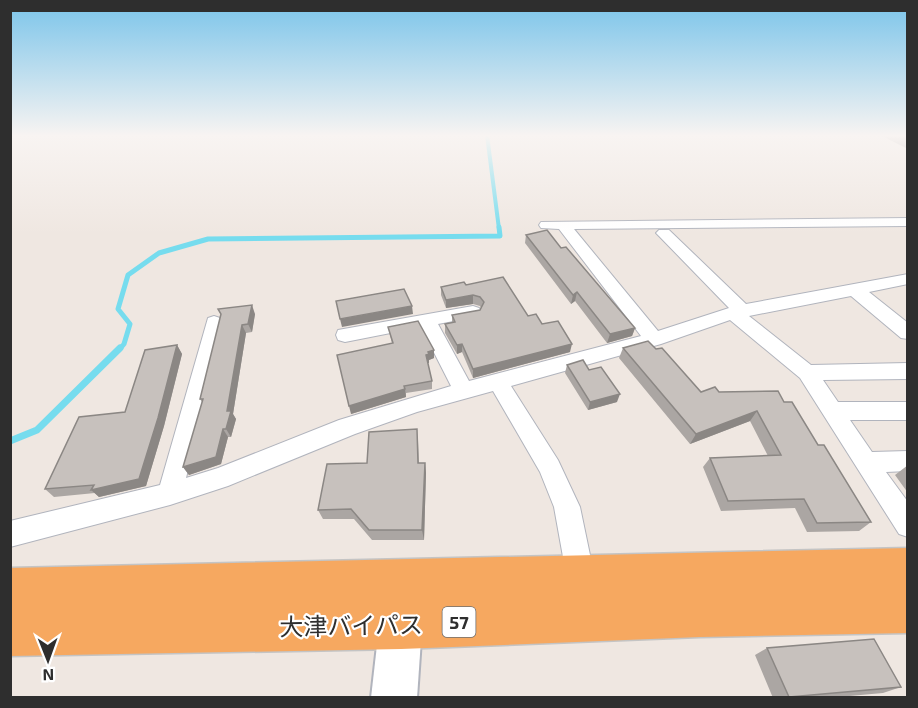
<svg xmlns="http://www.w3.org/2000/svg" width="918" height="708" font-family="'Exo 2','Noto Sans JP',sans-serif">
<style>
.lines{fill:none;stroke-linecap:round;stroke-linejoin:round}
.stream-far2{stroke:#76dcee;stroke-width:4}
.stream-far1{stroke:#76dcee;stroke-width:5}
.stream{stroke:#76dcee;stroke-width:7}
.minor-casing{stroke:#b1b4bd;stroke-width:2}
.secondary-casing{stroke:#b1b4bd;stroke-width:4}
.trunk-casing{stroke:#c4c4c4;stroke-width:3}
.minor{fill:#fff;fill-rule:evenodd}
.secondary{fill:#fff;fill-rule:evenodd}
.trunk{fill:#f6a860;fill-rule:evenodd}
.wall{fill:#aba6a3}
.shaded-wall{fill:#8b8784}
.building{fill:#c7c1bd;stroke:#8b8784;stroke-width:1.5}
.labels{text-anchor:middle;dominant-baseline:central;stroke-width:4.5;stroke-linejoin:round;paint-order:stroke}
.shield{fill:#fff;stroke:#6d6d6d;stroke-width:1.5}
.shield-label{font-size:18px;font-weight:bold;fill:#2e2e2e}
.near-street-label{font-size:24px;fill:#2e2e2e;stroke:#fff}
</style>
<rect width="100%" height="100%" fill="#efe7e1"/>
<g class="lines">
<!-- stream-far2 -->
<path class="stream-far2" d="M487 135 499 229"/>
<!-- stream-far1 -->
<path class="stream-far1" d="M119 350 124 344 130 324 118 309 128 275 159 253 208 239 500 236 499 227"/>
<!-- stream -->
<path class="stream" d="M10 441 37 430 120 348"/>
<defs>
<path id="minor" d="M908 218V226L574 229 658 331 729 308 659 236 656 233 659 230H669L746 304 908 274V284L869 292 908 323V339L901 338 851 296 749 316 811 365 908 363V379L823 380 838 402H908V420H850L872 452 908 451V471L886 472 908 502V537L899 534 800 378 730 320 661 344 511 386 558 460 580 507 595 579 591 589 581 593 571 589 567 579 554 507 540 472 493 391 417 412 355 434 228 486 170 505 10 547V521L160 485 208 318 214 316 220 318 223 322 186 478 218 468 339 420 451 386 421 327 345 342 338 340 336 335 338 330 473 306 479 308 482 312 479 316 438 324 469 381 641 336 559 229 541 228 539 225 541 222Z"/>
<path id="secondary" d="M402 589 417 595 423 610 417 698H371L381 610 387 595Z"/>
<path id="trunk" d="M908 548V633L700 637 401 649 10 656V568Z"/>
</defs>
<!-- minor casing -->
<use href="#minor" class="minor-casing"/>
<!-- secondary casing -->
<use href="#secondary" class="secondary-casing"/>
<!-- trunk casing -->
<use href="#trunk" class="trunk-casing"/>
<!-- minor -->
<use href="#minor" class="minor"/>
<!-- secondary -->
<use href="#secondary" class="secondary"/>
<!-- trunk -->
<use href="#trunk" class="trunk"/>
</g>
<!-- wall -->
<path class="wall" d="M880 135H908V149Z
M526 235 561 248 635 328 632 336 607 343 575 301 571 304 525 243Z
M466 285 542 324 570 352 473 378 462 352 457 354 445 333V324L452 323V315L480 310 481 308 480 306 473 304 446 308 441 295V287Z
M218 309 255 314 252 332 246 333 233 414 236 419 231 437H228L221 464 189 475 183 467 202 402 200 399 221 315Z
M388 327 434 358 429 360V363H428L432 381V389L406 393V397L351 414 392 343Z
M177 345 182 354 164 426 146 486 99 497 95 493 54 497 45 489 125 412Z
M623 348 656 349 701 392H719L784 402 818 445 871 522 859 531 807 532 795 508 721 511 703 467 710 458 768 456 750 421 690 444 619 358Z
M567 365 589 370 617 402 588 410 565 373Z
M418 440 419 463H425L426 473 424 540H372L354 519H323L318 510 367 463Z
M908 465V493L895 475Z
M767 648 901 687 883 693 827 698H773L755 655Z"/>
<!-- shaded-wall -->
<path class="shaded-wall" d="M577 292 575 301 571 304 573 295Z
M473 295V304L446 308V300Z
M252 305 255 314 252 332 248 324Z
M412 306 413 314 342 327 340 319Z
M242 325 246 333 233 414 236 419 231 437 226 429 227 411Z
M635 328 632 336 607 343 610 334Z
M462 344V352L457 354V345Z
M572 344 570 352 473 378V369Z
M177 345 182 354 164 426 146 486 99 497 91 490Z
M434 350V358L429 360V363H427L426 355 428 352Z
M405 389 406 397 351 414 349 406Z
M620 394 617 402 588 410 590 402Z
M757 411 750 421 690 444 696 434Z
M223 429 228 437 221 464 189 475 183 467Z
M425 463 426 473 424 540 422 530Z"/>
<!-- building -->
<path class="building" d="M547 230 561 248 566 247 635 328 610 334 577 292 573 295 526 235Z
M503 277 528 316 536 314 542 324 558 321 572 344 473 369 462 344 457 345 445 324 455 322 452 315 480 310 484 302 480 297 473 295 446 300 441 287 464 282 466 285Z
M404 289 412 306 340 319 336 301Z
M252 305 248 324 242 325 227 411H231L226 429H223L216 457 183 467 203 399H200L221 314 218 309Z
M418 321 434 350 428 352 429 354 426 355 432 381 404 386 405 389 349 406 337 355 393 343 388 327Z
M648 341 656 349 662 348 701 392 715 387 719 392 778 391 784 402H792L818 445H824L871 522 817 523 804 499 728 501 710 458 781 455 757 411 696 434 623 348Z
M177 345 158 418 139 479 91 490 94 485 45 489 79 417 125 412 145 350Z
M583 360 589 370 601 367 620 394 590 402 567 365Z
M417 429 418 463H425L422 530H369L351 509 318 510 327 464 367 463 369 432Z
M874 639 901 687 789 697 767 648Z"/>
<!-- sky -->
<linearGradient id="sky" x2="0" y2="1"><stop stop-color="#7ac4ea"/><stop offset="0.58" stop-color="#f8f4f2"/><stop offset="1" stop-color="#f8f4f2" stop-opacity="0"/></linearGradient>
<rect width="918" height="234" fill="url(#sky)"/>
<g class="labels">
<!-- shield labels -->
<rect class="shield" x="442.5" y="607" width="33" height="30" rx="4.5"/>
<g class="shield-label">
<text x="459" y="622">57</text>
</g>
<!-- near-street labels -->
<g class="near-street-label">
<text transform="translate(351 625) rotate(-1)">大津バイパス</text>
</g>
</g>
<!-- border -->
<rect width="918" height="708" fill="none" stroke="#2e2e2e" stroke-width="24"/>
<!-- north arrow -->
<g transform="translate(48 660) rotate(179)" stroke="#ffffff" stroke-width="4.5" paint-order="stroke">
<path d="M0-4.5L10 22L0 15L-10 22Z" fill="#2e2e2e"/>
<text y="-9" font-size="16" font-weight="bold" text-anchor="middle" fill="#2e2e2e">N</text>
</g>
</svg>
